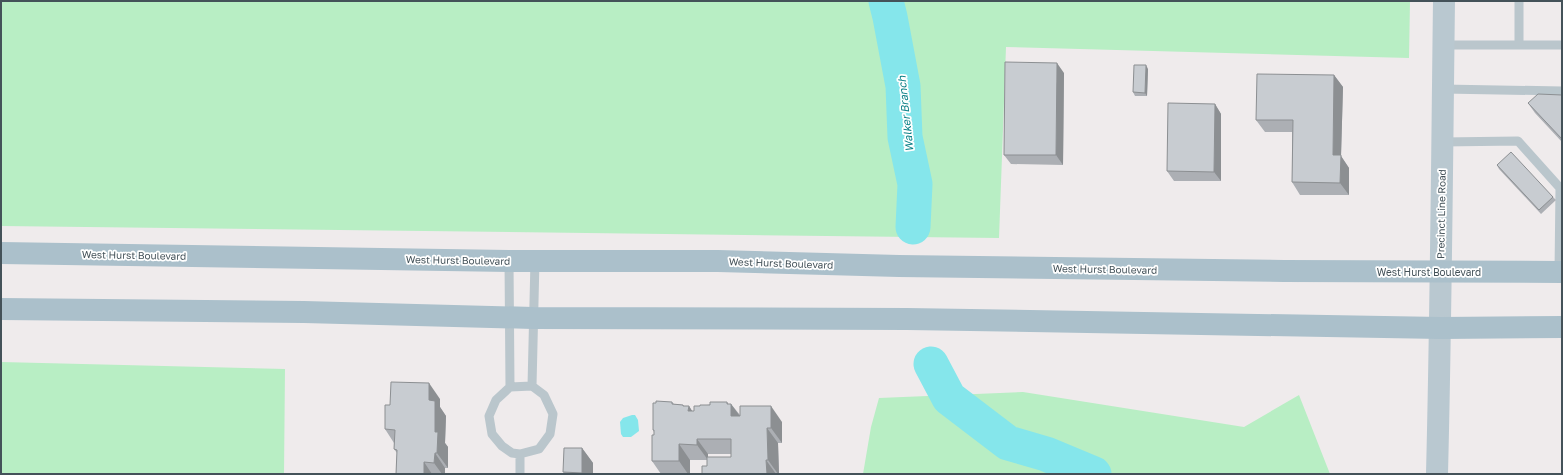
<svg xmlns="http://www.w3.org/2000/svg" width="1563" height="475" font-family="'Golos Text',sans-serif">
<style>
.green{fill:#b8eec4}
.water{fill:#85e6eb}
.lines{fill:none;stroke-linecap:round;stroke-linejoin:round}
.river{stroke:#85e6eb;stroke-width:35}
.lane{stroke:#bac6cc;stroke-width:9}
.secondary{stroke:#b9c8d0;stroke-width:22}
.primary{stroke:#abc0cb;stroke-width:22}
.wall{fill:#acafb4;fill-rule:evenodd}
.shaded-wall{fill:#8c8f92}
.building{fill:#c8ccd1;stroke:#8c8f92}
.labels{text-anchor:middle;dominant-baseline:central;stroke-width:3.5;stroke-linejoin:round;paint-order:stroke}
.street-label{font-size:10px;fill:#445259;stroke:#fff}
.water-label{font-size:11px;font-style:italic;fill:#0d8187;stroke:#fff}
</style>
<rect width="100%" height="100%" fill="#efebec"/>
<!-- green -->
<path class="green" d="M1 1H1410L1409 58 1006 47 999 238 1 226Z
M1 362 285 369 284 474H1Z
M1023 392 1244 427 1299 395 1330 474H863L871 427 879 398Z"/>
<!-- water -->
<path class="water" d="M632 415H635L638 420 639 431 631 437H623L621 434 620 422 623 418Z"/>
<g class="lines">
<!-- river -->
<path class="river" d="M886 1 890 17 903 86 905 137 915 184 913 227
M931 364 949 398 1008 443 1046 454 1094 474"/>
<!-- lane -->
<path class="lane" d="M1443 45H1562
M1519 45V1
M1443 89 1562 91
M1442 142 1518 141 1560 188 1559 272
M509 261 510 387 496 400 489 416 492 434 502 446 512 453 520 454 539 449 550 434 553 414 544 395 532 386 535 260
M510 387 532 386
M520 454V474"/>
<!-- secondary -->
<path class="secondary" d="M1437 474C1441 316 1442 159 1444 1"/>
<!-- primary -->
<path class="primary" d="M1 253 509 261H718L899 266 1284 271 1562 272
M1 309 304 312 533 318 907 319 1441 328 1562 327"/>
</g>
<!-- wall -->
<path class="wall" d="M1148 69 1147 96H1135L1133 92Z
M1064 73 1063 165 1011 164 1004 155Z
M1334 75 1343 87 1341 156 1349 168V195H1300L1292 182V132H1265L1256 120Z
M1562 95V142L1535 113 1528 103Z
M1215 104 1221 114V181H1174L1167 171Z
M1497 165 1553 197 1556 200 1541 214 1499 169Z
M440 399V407L446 416 445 443 448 447V468H445V474H396L397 453 394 449V443L385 429 390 405Z
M672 402 674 404 683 405 684 406H689L692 411H694L700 406 727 402 728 404H731L740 415 782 422V443H778L779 474H702L707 466V460H690V474H661L652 461 654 432 653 430ZM708 454H731V457H708Z
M582 448 593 463V474H565L563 472Z"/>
<!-- shaded-wall -->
<path class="shaded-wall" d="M1057 63 1064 73 1063 165 1056 155Z
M1146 65 1148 69 1147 96 1145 93Z
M1334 75 1343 87 1341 156 1349 168V195L1340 183 1333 155Z
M1215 104 1221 114V181L1214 172Z
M429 383 440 399V407L446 416 445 443 448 447V468L437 453 435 432 429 400Z
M727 402 731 408V404L742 419 731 416Z
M689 406 699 422 688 411Z
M771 406 782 422V443L771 428Z
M767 428 778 443 779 474H778L768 460Z
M697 439 708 454V460L697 445Z
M679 444 690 460V474H688L679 461Z
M582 448 593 463V474H582Z
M435 453 445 468V474H442L434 463Z
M766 460 776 474H767Z
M424 462 432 474H424Z"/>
<!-- building -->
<path class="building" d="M1005 62 1057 63 1056 155H1004Z
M1134 65H1146L1145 93 1133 92Z
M1257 74 1334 75 1333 155H1341L1340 183 1292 182 1293 120H1256Z
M1538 94 1562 95V139L1528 103Z
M1168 103 1215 104 1214 172 1167 171Z
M1511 152 1553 197 1539 210 1497 165Z
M391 382 429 383V400L435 401V432H438L437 453H435L434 463 424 462V474H396L397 450 394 449 395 430 385 429V405H390Z
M656 401 672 402V404L683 405V406H689L688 411H694V406H700V405H710V402H727V404H731V416H740V406H771V428H767L768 460H766L767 474H702V466H707V457H731V439H697V445L679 444V461H652V435H654V430H653V403H656Z
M564 448H582V473L563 472Z"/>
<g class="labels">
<!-- street labels -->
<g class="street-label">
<text transform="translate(1441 214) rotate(-89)">Precinct Line Road</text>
<text transform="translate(134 255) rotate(1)">West Hurst Boulevard</text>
<text transform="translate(458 260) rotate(1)">West Hurst Boulevard</text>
<text transform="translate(781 263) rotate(2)">West Hurst Boulevard</text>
<text transform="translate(1105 269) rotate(1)">West Hurst Boulevard</text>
<text x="1429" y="272">West Hurst Boulevard</text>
</g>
<!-- water labels -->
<g class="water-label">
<text transform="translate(905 114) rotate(-96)">Walker Branch</text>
</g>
</g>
<!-- border -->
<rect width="1563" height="475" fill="none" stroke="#445259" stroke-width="4"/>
</svg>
